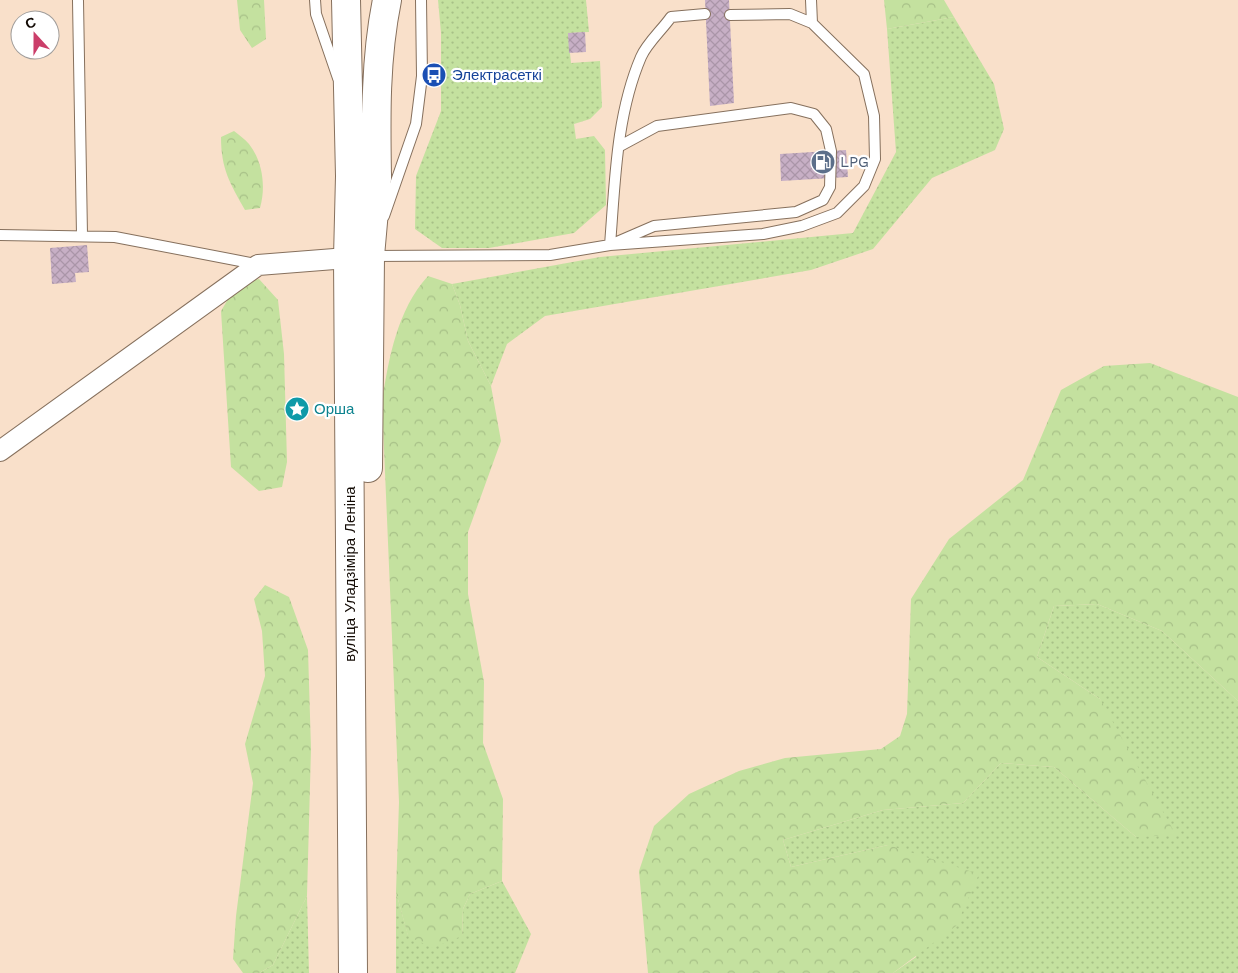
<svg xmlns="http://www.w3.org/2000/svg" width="1238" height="973" font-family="'Work Sans',sans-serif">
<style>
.grass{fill:url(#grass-dots)}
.forest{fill:url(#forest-crowns)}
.building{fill:url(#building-cross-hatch)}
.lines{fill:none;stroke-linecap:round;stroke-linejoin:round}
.lane-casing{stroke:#86705d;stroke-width:12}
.street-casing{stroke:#86705d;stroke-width:22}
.primary-casing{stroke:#86705d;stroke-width:30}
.highway-casing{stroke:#86705d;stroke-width:30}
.lane{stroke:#fff;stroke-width:10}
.street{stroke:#fff;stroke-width:20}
.primary{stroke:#fff;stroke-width:28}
.highway{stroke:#fff;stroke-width:28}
.labels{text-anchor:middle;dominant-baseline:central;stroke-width:4.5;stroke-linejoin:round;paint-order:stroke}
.transit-label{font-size:15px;fill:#164399;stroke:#fff;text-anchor:start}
.service-label{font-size:15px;fill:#4e5e75;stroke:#fff;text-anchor:start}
.culture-label{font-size:15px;fill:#0d838f;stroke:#fff;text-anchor:start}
.street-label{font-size:15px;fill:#120a04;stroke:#fff}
</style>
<defs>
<pattern id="grass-dots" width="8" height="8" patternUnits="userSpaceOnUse" patternTransform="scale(1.25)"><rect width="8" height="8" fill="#c4e19f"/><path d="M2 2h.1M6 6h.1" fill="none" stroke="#a7c087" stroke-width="1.8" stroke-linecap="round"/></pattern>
<pattern id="forest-crowns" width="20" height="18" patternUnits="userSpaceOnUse" patternTransform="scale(1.25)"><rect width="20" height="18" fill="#c4e19f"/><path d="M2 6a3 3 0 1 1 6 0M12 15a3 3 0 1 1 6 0" fill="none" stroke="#a7c087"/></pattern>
<pattern id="building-cross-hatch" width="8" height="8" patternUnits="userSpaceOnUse" patternTransform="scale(1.25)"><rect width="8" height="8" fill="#c7afc5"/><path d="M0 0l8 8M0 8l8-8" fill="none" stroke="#aa95a8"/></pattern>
</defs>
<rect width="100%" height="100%" fill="#f9e0ca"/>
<!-- grass -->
<path class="grass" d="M438 0H586L589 32 568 33 571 63 600 61 602 107 590 119 574 124 576 139 594 136 605 150 606 205 574 233 489 248H442L415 229 416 176 441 111V33Z
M954 17 994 84 1004 129 995 150 932 178 873 249 811 270 545 316 507 344 491 386 468 341 460 305 452 284 600 257 853 233 896 152 887 29Z
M1097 604 1162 631 1238 701V973H893L916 957 888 845 791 867 783 840 883 810 963 803 1001 763 1054 767 1136 837 1100 699 1037 657 1054 606Z
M502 881 531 934 515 973H396V892L408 935 462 936 463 909 470 894Z
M307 896 309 973H259L273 965Z"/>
<!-- forest -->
<path class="forest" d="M237 0H264L266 39 252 48 240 30Z
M884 0H944L954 17 887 29Z
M234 131C239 135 245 139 249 144 263 162 266 187 260 208L245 210C230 183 221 169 221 137Z
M428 276 452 284 460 305 468 341 491 386 501 441 468 532V594L484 682 483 743 503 799 502 881 470 894 463 909 462 936 432 948 408 936 396 892 399 802 382 401C389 358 397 310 428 276Z
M259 279 278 300 284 354 287 462 282 487 259 491 231 467 221 311 237 284Z
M1150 363 1238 397V701L1162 631 1097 604 1054 606 1037 657 1100 699 1176 835 1136 837 1054 767 1001 763 963 803 883 810 783 840 791 867 888 845 979 874 956 926 893 973H648L639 871 654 826 689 794 739 771 785 758 881 749 900 736 907 714 911 599 949 539 1023 480 1061 390 1104 366Z
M265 585 289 597 308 650 311 749 307 896 273 965 259 973H243L233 959 236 916 253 783 245 744 265 676 262 631 254 599Z"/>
<!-- building -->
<path class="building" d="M705 0H729L734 103 710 106Z
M585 32 586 52 569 53 568 33Z
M846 150 848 177 781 181 780 154Z
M87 245 89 272 75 273 76 282 52 284 50 248Z"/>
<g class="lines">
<defs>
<path id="lane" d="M315 0 316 14 338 78
M811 0 812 23
M78 1 82 235
M705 14 671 17C662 30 647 43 641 57 616 115 615 183 610 245L763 234 802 226 837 213 864 186 875 159 874 116 864 74 812 23 790 14 730 15
M384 216 416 124 422 76 421 0
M0 235 115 237 256 264
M371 256 550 255 610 245 654 226 796 212 823 200 830 187 831 151 826 129 814 114 791 108 657 126 620 146"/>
<path id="street" d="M0 451 258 265 360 257"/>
<path id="primary" d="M350 176 348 258 353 973
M368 468 370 256 377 177"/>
<path id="highway" d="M346 0 350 176
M377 177C376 117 375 59 387 0"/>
</defs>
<!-- lane casing -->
<use href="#lane" class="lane-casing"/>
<!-- street casing -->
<use href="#street" class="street-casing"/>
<!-- primary casing -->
<use href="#primary" class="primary-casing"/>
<!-- highway casing -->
<use href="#highway" class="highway-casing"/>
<!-- lane -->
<use href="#lane" class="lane"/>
<!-- street -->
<use href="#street" class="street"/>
<!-- primary -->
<use href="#primary" class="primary"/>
<!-- highway -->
<use href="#highway" class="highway"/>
</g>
<!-- icons -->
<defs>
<symbol id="bus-disc" viewBox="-11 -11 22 22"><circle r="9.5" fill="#1a4fb4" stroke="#fff"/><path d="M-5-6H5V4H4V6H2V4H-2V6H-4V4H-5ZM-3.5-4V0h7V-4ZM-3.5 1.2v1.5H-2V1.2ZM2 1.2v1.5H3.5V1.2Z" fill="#fff"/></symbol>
<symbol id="fuel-disc" viewBox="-11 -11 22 22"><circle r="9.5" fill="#5c6f8a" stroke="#fff"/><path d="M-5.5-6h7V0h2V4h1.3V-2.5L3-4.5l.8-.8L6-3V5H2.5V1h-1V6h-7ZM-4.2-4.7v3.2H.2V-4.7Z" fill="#fff"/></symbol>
<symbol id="sight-disc" viewBox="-11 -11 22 22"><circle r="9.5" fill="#0f9aa8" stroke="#fff"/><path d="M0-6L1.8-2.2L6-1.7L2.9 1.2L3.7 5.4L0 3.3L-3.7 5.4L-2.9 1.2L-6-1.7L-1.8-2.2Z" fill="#fff"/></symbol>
</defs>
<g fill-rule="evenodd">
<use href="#bus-disc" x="420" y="61" width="28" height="28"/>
<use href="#fuel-disc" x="809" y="148" width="28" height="28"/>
<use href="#sight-disc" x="283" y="395" width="28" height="28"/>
</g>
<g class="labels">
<!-- transit labels -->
<g class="transit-label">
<text x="452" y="75">Электрасеткі</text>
</g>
<!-- service labels -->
<g class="service-label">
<text x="840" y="162">LPG</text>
</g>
<!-- culture labels -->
<g class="culture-label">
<text x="314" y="409">Орша</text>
</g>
<!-- street labels -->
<g class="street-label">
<text transform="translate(350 574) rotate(-90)">вуліца Уладзіміра Леніна</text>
</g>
</g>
<!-- north arrow -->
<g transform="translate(35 35) rotate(339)"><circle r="24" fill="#ffffff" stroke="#a09d9b"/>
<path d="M0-4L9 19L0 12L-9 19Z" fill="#cb3e6a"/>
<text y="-8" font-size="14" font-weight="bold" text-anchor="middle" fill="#120a04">С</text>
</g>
</svg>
